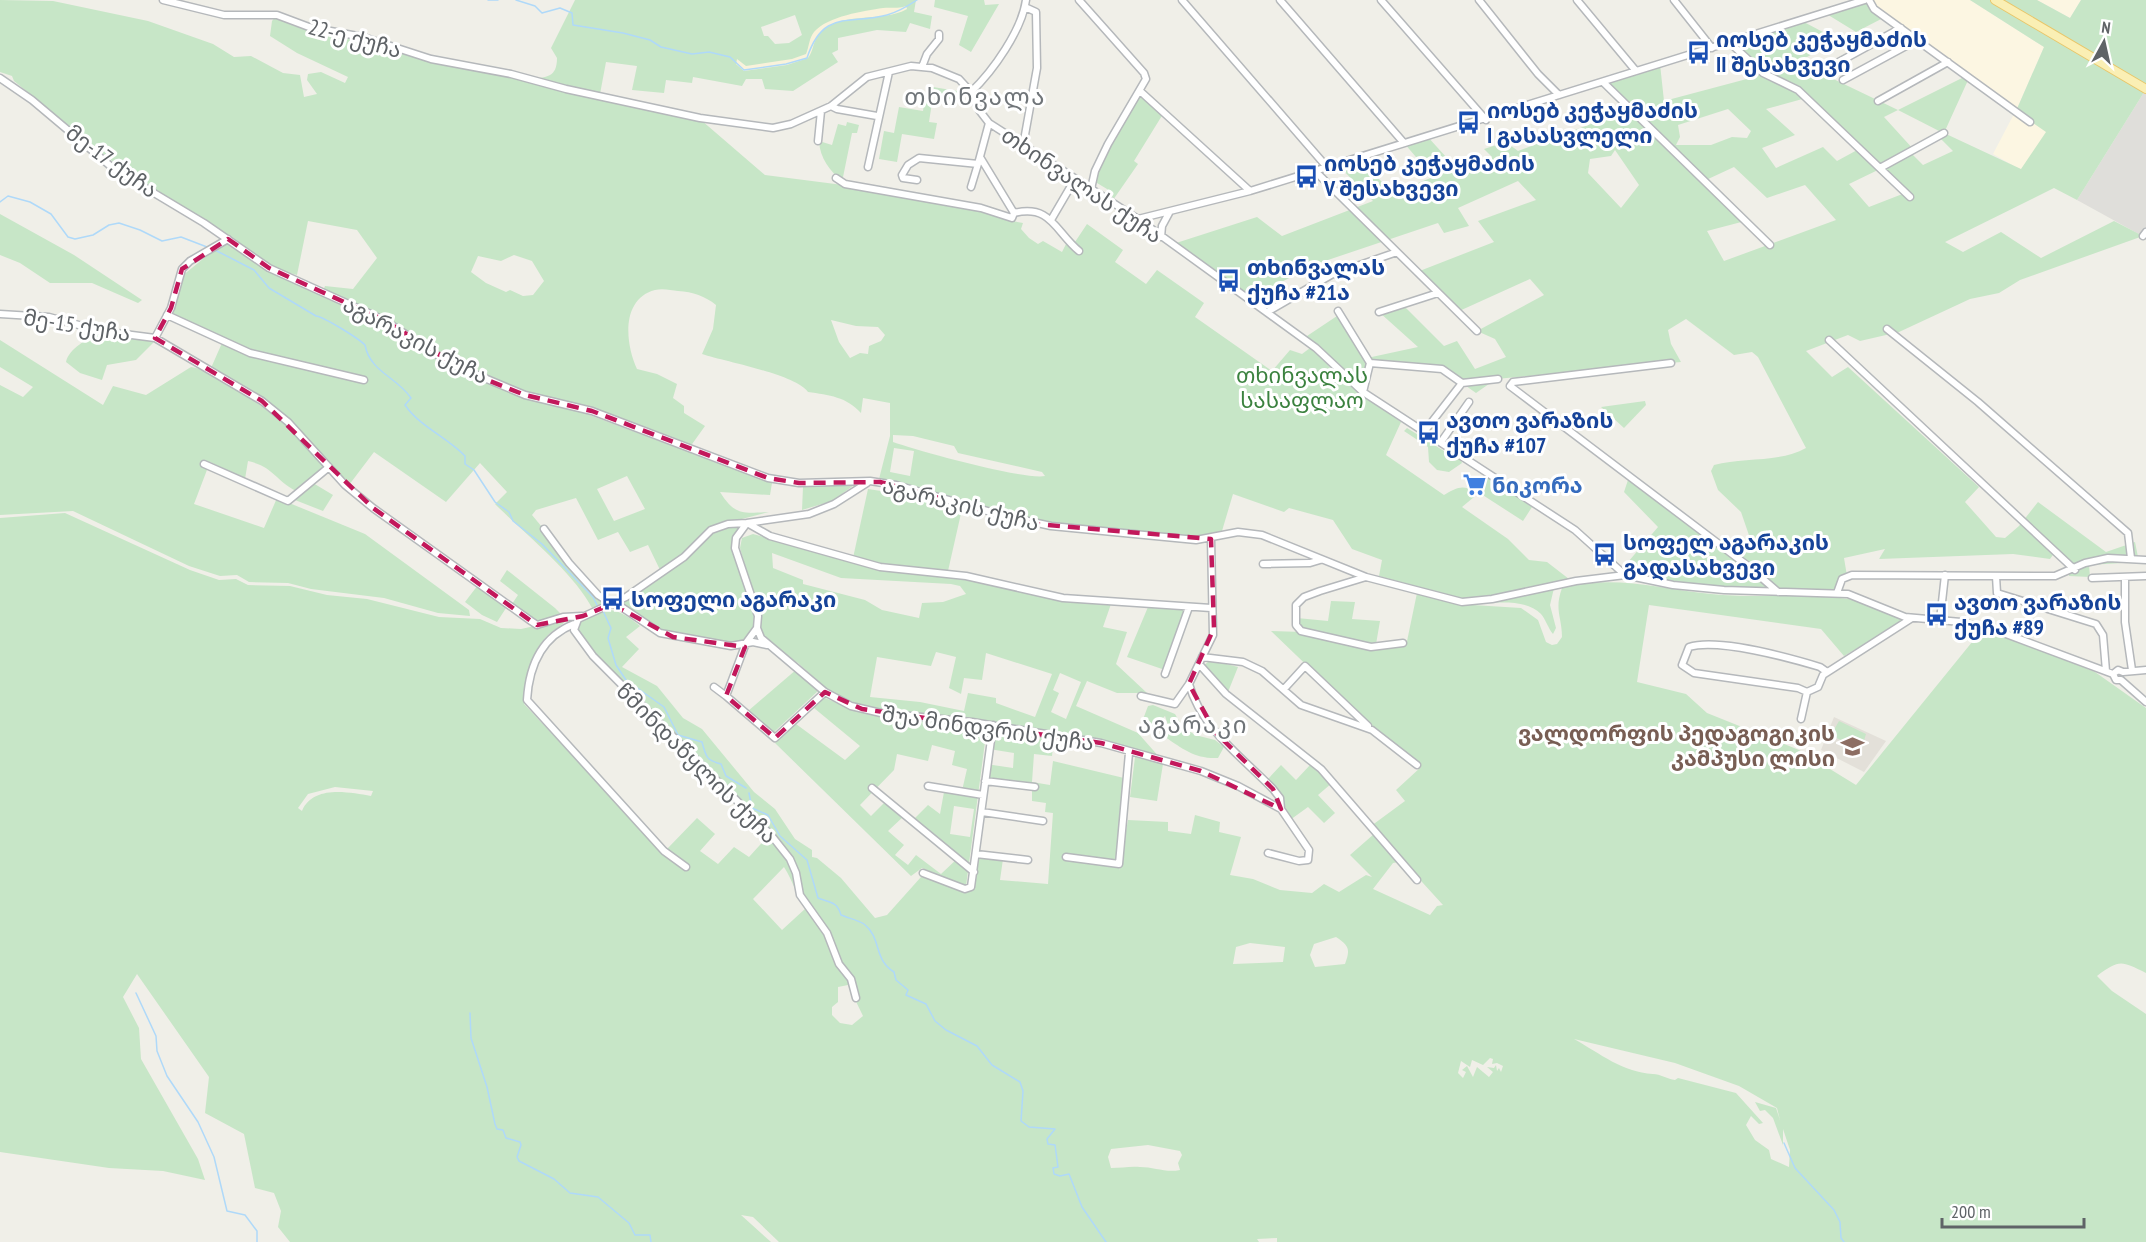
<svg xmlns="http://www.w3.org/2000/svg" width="2146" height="1242" font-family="'PT Sans Narrow','Noto Sans Georgian',sans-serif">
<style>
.commercial{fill:#fcf6e2}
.industrial{fill:#dfdeda}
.education{fill:#e3e0d9}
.green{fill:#c7e6c7;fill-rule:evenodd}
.sand{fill:#f9f2db}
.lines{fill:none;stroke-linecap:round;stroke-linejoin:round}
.stream{stroke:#afd9f9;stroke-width:1.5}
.minor-casing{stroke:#b5b8bb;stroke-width:9}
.major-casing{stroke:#e9c669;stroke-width:10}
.minor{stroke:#fff;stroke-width:6}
.major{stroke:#faefb4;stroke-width:8}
.marked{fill:none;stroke:#c2185b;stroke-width:4.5;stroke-dasharray:12 8;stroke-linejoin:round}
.labels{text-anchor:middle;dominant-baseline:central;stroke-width:6;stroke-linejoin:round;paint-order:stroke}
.street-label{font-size:22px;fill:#5f6367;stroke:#fff}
.transit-label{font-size:22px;font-weight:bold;fill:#164399;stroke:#fff;text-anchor:start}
.park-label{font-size:22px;fill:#3b823f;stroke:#fff}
.shop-label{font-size:22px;font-weight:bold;fill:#366cbe;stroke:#fff;text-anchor:start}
.education-label{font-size:22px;font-weight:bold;fill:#785e54;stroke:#fff;text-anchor:end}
.neighbourhood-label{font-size:24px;letter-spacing:1.5px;fill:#707579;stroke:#fff}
</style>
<rect width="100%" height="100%" fill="#f0efe8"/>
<!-- commercial -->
<path class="commercial" d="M1869 0H1970L2044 47 2016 111 2047 132 2021 170 1993 154 2015 112 1874 9Z
M2037 0H2081L2070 18Z"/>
<!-- industrial -->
<path class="industrial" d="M2146 89V238L2077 200Z"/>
<!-- education -->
<path class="education" d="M1834 717 1886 741 1864 772 1821 750Z"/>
<!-- green -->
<path class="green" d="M0 0 53 1 148 21 213 44 234 57 251 56 283 73 300 75 304 97 317 94 307 80 308 74 321 72 345 83 348 77 297 53 270 36 272 21 275 17 294 26 370 42 429 62 507 76 564 92 701 120 765 175 882 190 981 209 1006 220 1023 223 1021 229 1029 238 1038 244 1043 241 1062 252 1067 242 1073 245 1087 224 1123 250 1115 262 1146 284 1157 270 1204 303 1195 317 1272 371 1290 350 1302 354 1310 348 1325 361 1336 376 1401 422 1386 455 1444 495C1455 489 1462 484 1473 491L1474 497 1462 507 1508 539 1529 560 1547 562 1569 579 1474 600H1462L1379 576 1382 560 1352 549 1333 520 1289 508 1284 512 1233 494 1222 531 1197 536 1035 521C982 510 932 489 879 479L890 436V403L863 398 861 413C847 397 829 395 808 392 795 374 726 362 702 354L713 329 716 305C705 296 693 292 678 291 671 290 662 288 655 290 621 299 625 343 637 369L657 374 677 384 673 398 684 406V413L705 426 690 447 513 388 469 370 420 343 386 319 323 291 325 286 353 289 377 258 357 230 308 221 297 275 272 268 112 161 14 81 12 76 0 72ZM514 255 532 261 544 281 533 295 523 296 510 290 506 292 486 283 471 272 478 256 501 261ZM831 320 856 326 878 327 885 335 881 341 869 346 868 354 860 353 850 358 839 342ZM893 435 913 436 954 446 958 453 1042 472 1045 476C1023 480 919 451 893 442ZM894 448 914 451 910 476 890 472Z
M575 0H916L914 12 932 16 930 29 910 23 906 32 877 30 838 38V50L832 53 838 62 793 91 765 89 762 79H746L742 86 693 77 692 83 666 80 664 93 632 90 637 66 606 62 600 94 531 79C546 77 557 78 557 58L551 48ZM795 15 802 35 789 43 775 44 768 36H764L761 27Z
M935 0H984L985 5 999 4 971 52 959 45 968 16 934 7Z
M1865 0 1885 17 1856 32 1825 13Z
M1970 0H1995L2146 89 2077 200 2054 188 1945 242 1963 252 2001 232 2041 258 2114 221 2143 236 2020 280 1999 293 1970 299 1899 332 1860 341 1848 335 1806 351 1832 377 1848 367 1979 487 1965 502 1996 537 2005 538 2019 526 2038 502 2106 552 2135 542 2139 562 2089 565 2090 577 2069 576V568L2055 552 2050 559 2013 554 1879 559 1885 549 1844 558 1847 576 1837 593H1782L1649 581 1622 569 1658 527 1624 492 1629 477 1723 543 1752 544 1741 512 1718 490 1711 471 1714 465C1743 457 1779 463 1806 448L1758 357 1752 352 1734 355 1686 319 1668 330 1671 344 1681 362 1496 379 1476 393 1442 369 1371 363 1363 392 1304 338 1340 314 1367 358 1418 347 1379 312 1402 304 1444 346 1457 341 1475 369 1506 357 1495 339 1477 331 1544 295 1530 279 1457 312 1417 272 1494 242 1478 221 1536 200 1518 181 1458 208 1469 226 1444 233 1438 223 1316 264 1249 299 1173 244 1257 217 1282 236 1373 201 1336 163 1357 157 1393 193 1433 177 1404 143 1427 136 1456 168 1492 157 1484 149 1506 142 1518 151 1629 110 1603 82 1660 64 1664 101 1758 76 1734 42 1802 21 1838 40 1798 62 1898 110 1966 76 1969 78 1944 133 2021 169 2046 132 2016 111 2044 47ZM1806 98 1859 149 1837 161 1823 147 1776 168 1762 148 1795 135 1766 109ZM1728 109 1751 131 1747 138 1732 137 1711 145H1676L1680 137 1678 125ZM1898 110 1943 133 1938 136 1953 151 1923 165 1910 152 1914 150 1884 117ZM1615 150 1639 185 1621 208 1588 173 1590 159 1611 156ZM1734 167 1767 198 1805 185 1836 220 1724 261 1707 231 1749 220 1706 180ZM1880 169 1905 193 1869 207 1849 184Z
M1999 0H2037L2070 18 2081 0H2146V86Z
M927 86 963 92 962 101 933 96 929 122 937 123 934 139 902 134 897 162 879 159 884 131 894 133 899 107 923 111Z
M1140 96 1163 114 1134 161 1138 164 1113 200 1107 189 1097 183 1095 174 1134 101Z
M847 122 859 125 857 133H852L842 182C830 170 820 159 819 141L832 145 838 124 846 126Z
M0 214 74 255 142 300 138 303 92 283H50L20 263 0 255Z
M225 241 265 270 384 321 433 358 455 369 523 397 576 410 772 483 770 495 720 492C735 516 743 513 769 512L711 527 687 553 661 572 648 545 630 552 618 532 598 540 576 498 536 510 532 515 605 603 592 608C574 573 524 533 495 504L507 492 480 463 446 502 374 452 349 485 275 408 211 368 222 343 167 319 182 276ZM627 476 645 509 614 521 597 489Z
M100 332 155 341 136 360 107 365 102 380 80 373 66 362C69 348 88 339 100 332Z
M0 340 103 405 113 386 146 395 191 367C222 371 307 438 325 465L296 491C274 479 274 467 248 461L245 479 210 462 194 504 264 528 277 498 365 534 469 610 470 616 438 613 384 598 311 589 288 583 249 582 237 575 220 576 189 566 73 511 0 515V385L23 397 33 387 0 367Z
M1645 401 1646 405 1624 428 1601 407Z
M1407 428 1452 456 1460 458 1462 463 1449 472 1437 470 1429 462 1428 447 1404 431Z
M1488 477 1532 507 1523 521 1478 492Z
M313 483 333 495 323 511 295 500Z
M857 483 832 501 802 510 803 487Z
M868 489 907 495 962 509 948 571 892 566 853 558Z
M65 513 190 570 219 580 236 579 248 585 290 586 327 595 367 599 439 617 480 619 501 628 521 629 567 619C563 625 555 629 549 634 530 653 524 678 524 704L667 856 670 853 667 849 697 818 715 834 700 851 718 864 734 847 749 857 768 836 581 640 574 622C606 608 611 603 640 626L626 637 639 649 622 667 657 686 683 718 702 729 754 792 775 809 795 839 812 850V857L817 858 841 878 875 918 887 915 921 877 970 892 975 855 1003 859 1000 880 1048 884 1053 813 1045 812 1046 803 1032 801V787L983 780 986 764 1013 768 1014 753 989 749 992 727 1054 737 1052 756 1034 754 1032 782 1050 785 1053 761 1124 778 1119 871 1128 820 1168 822V831L1191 834 1195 815 1220 822 1219 832 1241 837 1230 875 1253 879 1280 890 1312 893 1324 884 1339 892 1366 875 1372 877 1350 855 1374 834 1399 862 1393 863 1373 889 1430 915 1437 906 1443 905 1371 826 1405 801 1396 790 1421 767 1373 729 1271 631 1302 632 1297 618 1328 621 1331 601 1355 602 1352 619 1380 621 1375 650 1406 646 1417 593 1457 604 1521 608 1538 620 1546 642 1552 645 1557 644 1562 637C1562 617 1554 610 1562 588 1613 574 1660 589 1711 594 1757 599 1804 592 1849 599 1855 600 1900 618 1903 621L1844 656 1821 629 1649 605 1637 682 1686 694 1707 713 1799 750 1856 785 1981 631 2013 639 2095 672 2146 708V973C2121 961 2120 959 2097 976L2112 991 2146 1014V1242H1277V1238L1257 1239 1259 1242H779L753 1217 741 1215 771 1242H290L278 1227 281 1211 274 1193 255 1188 244 1134 205 1113 209 1077 137 974 123 997 139 1028 141 1059 198 1159 205 1180 163 1171 109 1168 0 1152V518ZM335 787 373 791 371 796C348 792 313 785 302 811L298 808 308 794ZM784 867C793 881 796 895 806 908L782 930 753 899ZM1336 937C1350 946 1350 950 1345 964L1315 967 1310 955 1314 944ZM1250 943 1285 947 1283 962 1233 964 1236 947ZM848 985 863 1016 852 1025 840 1023 832 1015V1007L838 1002V987ZM1574 1039 1675 1063 1739 1086 1777 1108 1780 1120 1776 1108 1755 1102 1760 1111 1765 1110 1773 1118 1783 1145V1129L1790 1150 1789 1167 1771 1159 1769 1150 1755 1140 1746 1125 1751 1116 1759 1124 1763 1123 1736 1093 1678 1078 1675 1080C1668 1079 1660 1074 1653 1074 1622 1072 1601 1054 1574 1039ZM1490 1058 1493 1059 1492 1064 1497 1063 1503 1066 1501 1072 1499 1068 1497 1071 1496 1065 1494 1068 1487 1067 1493 1072 1489 1077 1477 1067 1473 1077 1467 1066 1462 1070 1466 1072 1463 1078 1458 1073 1461 1061 1470 1067 1472 1060 1483 1065ZM1148 1145 1180 1151 1182 1155 1178 1163 1180 1170C1166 1173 1154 1167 1140 1167 1131 1166 1121 1168 1111 1168L1108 1157 1111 1149Z
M742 524 734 534 732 548 755 615 756 625 744 642C717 645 679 642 655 629 644 623 634 613 624 605L622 602 670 570 714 530Z
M753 534 866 566 955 576 1111 604 1103 627 1127 632 1116 664 1147 693H1117L1087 681 1076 706 1138 733 1160 758 1101 741 864 707 829 691 798 663 769 644 761 632 760 616 740 548 742 538ZM772 553 841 578 951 584 960 586 966 594 943 602 922 603 919 618 882 610 865 600 803 584V580L773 568ZM936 652 956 657 949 688 961 694 964 678 982 680 986 653 1052 674 1035 717 996 703V698L968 693 964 711 920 702 870 697 877 657 931 666ZM1060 673 1081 682 1066 719 1051 712 1059 693 1053 690Z
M507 570 555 608 560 613 558 617 538 622 512 604 518 595 500 581Z
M478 585 508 605 497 622 482 615 465 602Z
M1554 588 1550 605 1556 628 1553 634C1548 628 1546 620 1541 614 1526 599 1500 603 1482 603Z
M1148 607 1183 610 1184 617 1165 670 1127 657Z
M1215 661 1238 667 1228 692 1212 679 1203 666 1208 662Z
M797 669 818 687V691L774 732 748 711Z
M825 698 862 713 987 727 966 886 922 868 911 876 775 743 815 701ZM814 708 860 746 845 760 796 724ZM932 745 955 751 952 765 967 769 961 795 944 792 940 814 928 805 913 820 959 857 941 874 916 855 908 865 895 855 904 845 888 831 904 816 887 800 871 816 860 805 894 770 897 754 928 761ZM954 806 974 809 970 837 950 834Z
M1153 705 1175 714 1182 726 1195 735 1215 740 1224 747 1218 758C1195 759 1183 749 1165 737L1170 731 1165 716 1148 733 1139 730 1148 706Z
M1839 721 1866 734 1862 747 1857 745 1856 748 1831 735Z
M1135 757 1163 764 1157 801 1130 797Z
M1311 764 1332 783 1318 795 1335 813 1324 823 1308 807 1290 820 1281 797 1268 779 1281 765 1296 780Z"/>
<!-- sand -->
<path class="sand" d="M906 6 907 9C882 24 836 9 817 37 813 43 813 52 808 58L787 65 744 71 736 64 737 59 746 66 792 59 806 54C809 47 809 38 814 32 828 16 864 11 883 8 892 7 897 9 906 6Z"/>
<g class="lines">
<!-- stream -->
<path class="stream" d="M488 0H498
M516 0 535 6 542 13 560 8 572 13 573 25 623 33 650 40 661 47 692 54 709 52 730 57 744 70 786 64 807 58C823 9 849 25 887 15 898 12 908 6 917 0
M0 202 8 196 30 202 51 214 68 237 75 239 93 235 109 225 119 223 140 230 162 241 181 237 207 247
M215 250 254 270 269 288 316 316C324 317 358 338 365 345 370 372 397 377 411 398L405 405C420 427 447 437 465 456V464L474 470 495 502 509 512 513 521 542 544 593 597 598 607
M603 611 611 628 608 638 616 665 626 680 664 707 678 735 702 742C706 757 706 760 721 764L726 776 746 788
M749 793 752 808 768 815 780 836 807 860 818 898C830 903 837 901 841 915 848 918 858 920 864 924 882 938 873 959 894 972L896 980 908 990 906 995 926 1004 935 1021 946 1030 977 1046 992 1065 1020 1082 1023 1091 1021 1121 1029 1127 1055 1129 1047 1139 1048 1144 1055 1145 1058 1167 1053 1168 1054 1174 1060 1176 1069 1174 1082 1207 1106 1242
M136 993 156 1036 157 1051 167 1076 198 1122 214 1157 227 1211 245 1215 257 1231V1242
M470 1013 471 1038 487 1087 495 1124 497 1129 503 1130 506 1138 520 1142 521 1145 517 1157 519 1161 554 1179 570 1193 598 1197 629 1223 635 1235H650L651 1242
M1784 1143 1795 1168 1834 1210 1840 1222 1841 1238 1844 1242"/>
<defs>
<path id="minor" d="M163 0 224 15H277L309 27 363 37 431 59 511 74 566 89 700 118 773 128 791 124 831 106 867 77 911 66 932 68 959 79 971 92 979 110 989 123 1138 219 1316 348 1363 392 1575 530 1625 575 1673 585 1724 590 1848 594 1905 617 1961 622 1998 631 2113 674
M1079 0 1144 73 1146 79 1108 144 1095 171 1091 189
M1182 0 1326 166
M1280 0 1404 143
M1381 0 1486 120
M1479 0 1538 74 1559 95
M1577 0 1636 71
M1674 0 1712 48
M1869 0 1874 9 2030 122
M1730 43 1763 73 1798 90 1910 197
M922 67 927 54 939 39V34
M1826 69 1901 28
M0 78 32 100 114 169 204 223 269 268 384 320 451 364 525 395 592 411 768 478 799 483 870 481 896 485 1005 516 1051 526 1196 540 1238 532 1262 535 1366 577 1462 602 1492 599 1576 581 1625 575
M1843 80 1917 40
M1603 82 1770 245
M1140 91 1250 191
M971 92C993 71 1022 30 1026 0
M1878 101 1948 62
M831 106 837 109 877 116
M818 141 821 111
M1023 146 1037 68 1036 12 1025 7
M980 157 1014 213
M868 167 889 72
M1880 168 1944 133
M1314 170 1477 331
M836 178 845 184 981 208 1012 218 1014 213C1051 204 1055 231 1079 251
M917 180 903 178 902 175 908 165 919 158 978 164 989 123
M971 187 978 164
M1138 219 1250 191 1865 0
M1051 220 1075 179
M2143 236 2146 232
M1161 237 1162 226 1169 213
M1338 311 1370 363 1363 392
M1267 312 1331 275 1397 252
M1379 312 1438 293
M0 314 49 317 101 331 155 338 262 401 288 422 345 485 373 508 531 621 537 625 563 617 582 616
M167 315 250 353 364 380
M1887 329 1978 402 2128 533 2131 558
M155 338 171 308 182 269 190 261 228 239
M1829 340 2075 570
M1370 363 1442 369 1462 383
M1671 363 1513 382 1510 386 1748 566 1778 592
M1424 432 1462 383 1498 379
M1441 442 1469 402
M204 464 288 501 329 467
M867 483 834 504 809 514 747 523 736 538 735 548 758 616 757 628 761 638 825 692 851 706 881 713 972 722 1101 743 1201 771 1238 786 1281 809 1280 798 1273 789C1242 757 1201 728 1189 684
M544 529 569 563 598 595 612 604 620 606 660 633 731 646 753 642 767 645
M1263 564 1310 563 1320 560
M1996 576 1997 593 2096 624 2103 635 2106 671
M1366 577 1320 591 1304 597 1296 605V625L1301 631 1371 647 1403 643
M2092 578 2146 576
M2125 578V622L2132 670
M1837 593 1842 579 1852 575 2055 576 2085 563 2108 558 2146 560
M1940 620 1945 575
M574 624C541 637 529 666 527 700L664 851 686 867
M757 628 746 643 726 696 775 738 825 692
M1202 657 1243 662 1262 671 1301 705 1372 730 1417 765
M1199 664 1226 694 1321 769 1417 880
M1165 674 1189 607
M2113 674 2116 680H2121L2146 702
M2113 674 2118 670 2123 672 2146 670
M714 687 726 696
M1284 689 1305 666 1368 726
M1807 692 1798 688 1694 673 1682 665 1689 647C1718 638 1790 658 1820 667L1827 672
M1141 696 1175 704 1189 684 1213 635 1211 539
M1801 719 1807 692 1818 687 1823 675 1912 618
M985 781 1035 787
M928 786 983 795
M872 788 974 872
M982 812 1043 821
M1268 853 1299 861 1308 860 1309 850 1281 809
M976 854 1028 860
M1066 857 1119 864 1129 753
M923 873 965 889 971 887 993 725
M856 998 851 979 839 964 827 933 800 895 796 873 790 859 771 835 593 656 574 630 578 619 626 597 684 557 711 530 728 524 747 523 770 536 880 567 966 576 1063 598 1211 608"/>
<path id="major" d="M1995 0 2146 89"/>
</defs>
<!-- minor casing -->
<use href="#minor" class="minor-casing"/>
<!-- major casing -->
<use href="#major" class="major-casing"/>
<!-- minor -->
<use href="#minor" class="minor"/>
<!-- major -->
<use href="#major" class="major"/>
</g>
<!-- marked area -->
<path class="marked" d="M228 239 269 268 384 320 467 372 525 395 592 411 768 478 799 483 880 482 1035 524 1211 539 1214 628 1189 684 1215 732 1273 789 1281 809 1201 771 1101 743 862 709 825 692 775 738 726 696 745 647 673 637 612 604 583 616 537 625 531 621 373 508 262 401 155 338 171 308 182 269Z"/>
<!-- icons -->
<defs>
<symbol id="bus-bare" viewBox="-9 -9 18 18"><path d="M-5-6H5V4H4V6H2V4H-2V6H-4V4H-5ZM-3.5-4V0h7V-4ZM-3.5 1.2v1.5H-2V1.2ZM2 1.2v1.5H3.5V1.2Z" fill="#1a4fb4" stroke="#fff" stroke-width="2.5" paint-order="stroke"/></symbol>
<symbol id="supermarket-bare" viewBox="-9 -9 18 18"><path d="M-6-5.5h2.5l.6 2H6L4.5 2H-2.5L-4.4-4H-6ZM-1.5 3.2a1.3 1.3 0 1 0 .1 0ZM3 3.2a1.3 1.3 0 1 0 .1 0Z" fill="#3f7fe0" stroke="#fff" stroke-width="2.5" paint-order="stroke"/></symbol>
<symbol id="school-bare" viewBox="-9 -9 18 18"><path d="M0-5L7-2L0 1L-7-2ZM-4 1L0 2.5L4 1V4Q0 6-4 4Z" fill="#8d6e63" stroke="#fff" stroke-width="2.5" paint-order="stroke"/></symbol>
</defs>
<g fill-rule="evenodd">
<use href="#bus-bare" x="1682" y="36" width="33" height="33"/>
<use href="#bus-bare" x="1452" y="106" width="33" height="33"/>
<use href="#bus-bare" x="1290" y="160" width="33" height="33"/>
<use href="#bus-bare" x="1212" y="264" width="33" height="33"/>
<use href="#bus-bare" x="1412" y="416" width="33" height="33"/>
<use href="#supermarket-bare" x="1458" y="468" width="33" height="33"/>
<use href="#bus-bare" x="1588" y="538" width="33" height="33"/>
<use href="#bus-bare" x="596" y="582" width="33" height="33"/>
<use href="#bus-bare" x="1920" y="598" width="33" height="33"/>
<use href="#school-bare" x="1836" y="730" width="33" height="33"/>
</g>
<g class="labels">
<!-- street labels -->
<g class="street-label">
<text transform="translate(355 38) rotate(15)">22-ე ქუჩა</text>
<text transform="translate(112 161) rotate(36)">მე-17 ქუჩა</text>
<text transform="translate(1082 185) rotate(34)">თხინვალას ქუჩა</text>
<text transform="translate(77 325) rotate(9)">მე-15 ქუჩა</text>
<text transform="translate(416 340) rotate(28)">აგარაკის ქუჩა</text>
<text transform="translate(961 504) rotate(14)">აგარაკის ქუჩა</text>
<text transform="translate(988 728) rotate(8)">შუა მინდვრის ქუჩა</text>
<text transform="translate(697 763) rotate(45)">წმინდაწყლის ქუჩა</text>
</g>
<!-- transit labels -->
<g class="transit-label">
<text x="1716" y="39">იოსებ კეჭაყმაძის<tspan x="1716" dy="25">II შესახვევი</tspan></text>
<text x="1487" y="110">იოსებ კეჭაყმაძის<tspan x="1487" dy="25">I გასასვლელი</tspan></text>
<text x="1324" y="163">იოსებ კეჭაყმაძის<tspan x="1324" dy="25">V შესახვევი</tspan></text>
<text x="1247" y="267">თხინვალას<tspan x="1247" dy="25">ქუჩა #21ა</tspan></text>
<text x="1446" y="420">ავთო ვარაზის<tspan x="1446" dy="25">ქუჩა #107</tspan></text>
<text x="1623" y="542">სოფელ აგარაკის<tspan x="1623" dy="25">გადასახვევი</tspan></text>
<text x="631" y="599">სოფელი აგარაკი</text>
<text x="1954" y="602">ავთო ვარაზის<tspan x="1954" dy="25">ქუჩა #89</tspan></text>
</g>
<!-- park labels -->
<g class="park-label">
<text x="1302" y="375">თხინვალას<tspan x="1302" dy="25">სასაფლაო</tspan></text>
</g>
<!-- shop labels -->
<g class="shop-label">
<text x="1492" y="485">ნიკორა</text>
</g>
<!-- education labels -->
<g class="education-label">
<text x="1835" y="733">ვალდორფის პედაგოგიკის<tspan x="1835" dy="25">კამპუსი ლისი</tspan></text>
</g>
<!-- neighbourhood labels -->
<g class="neighbourhood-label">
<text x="975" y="96">თხინვალა</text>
<text x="1193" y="724">აგარაკი</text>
</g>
</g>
<!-- north arrow -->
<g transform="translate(2104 42) rotate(8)" stroke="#ffffff" stroke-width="4.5" paint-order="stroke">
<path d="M0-4.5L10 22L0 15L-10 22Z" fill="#5f6367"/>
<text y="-9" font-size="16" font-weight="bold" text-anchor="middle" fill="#5f6367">N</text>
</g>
<!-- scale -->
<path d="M1942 1218v9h142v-9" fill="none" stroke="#5f6367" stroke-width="3"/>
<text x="1951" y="1218" font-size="18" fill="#5f6367" stroke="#ffffff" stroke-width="4.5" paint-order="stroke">200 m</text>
</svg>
